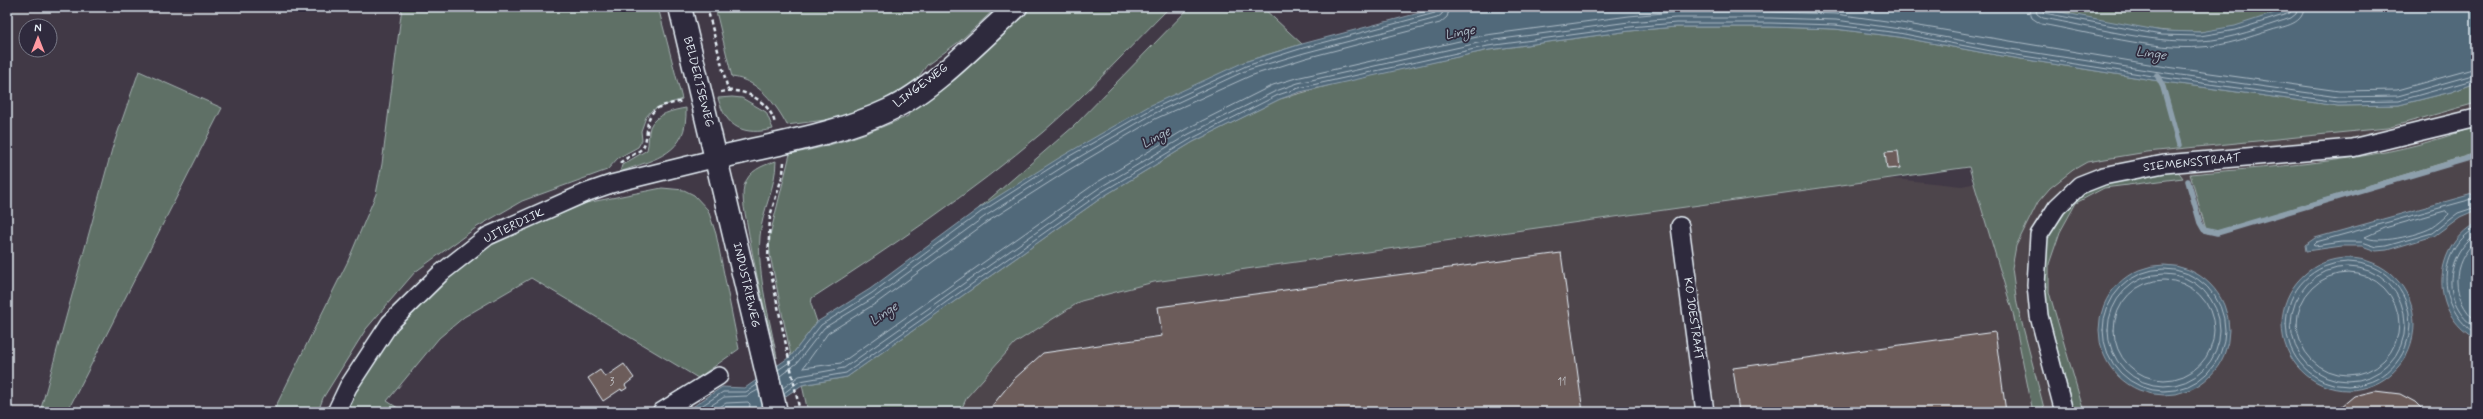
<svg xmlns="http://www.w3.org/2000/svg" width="2483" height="419" font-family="Mynerve,sans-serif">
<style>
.built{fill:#4e444c}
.green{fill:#5e6f66;stroke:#a3b0af}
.water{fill:#51697a;stroke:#8d9fac}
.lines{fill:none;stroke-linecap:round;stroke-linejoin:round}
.shore{stroke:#acbbc6;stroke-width:1}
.stream{stroke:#8d9fac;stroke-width:5.5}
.building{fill:#6c5c5a;stroke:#e8f1f8}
.street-casing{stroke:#e8f1f8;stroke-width:20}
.secondary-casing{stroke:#e8f1f8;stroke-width:25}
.path{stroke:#e8f1f8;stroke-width:2.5;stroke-dasharray:4 3;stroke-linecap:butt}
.street{stroke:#2f2a3d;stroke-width:17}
.secondary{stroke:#2f2a3d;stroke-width:22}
.labels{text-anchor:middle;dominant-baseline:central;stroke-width:3.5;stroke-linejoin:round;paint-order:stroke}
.number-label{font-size:10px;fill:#c9ccd0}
.street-label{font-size:12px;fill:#e8f1f8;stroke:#2f2a3d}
.water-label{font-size:13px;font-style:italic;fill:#acbbc6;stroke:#2f2a3d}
</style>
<rect width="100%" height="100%" fill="#413946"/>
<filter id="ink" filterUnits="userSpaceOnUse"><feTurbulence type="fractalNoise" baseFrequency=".025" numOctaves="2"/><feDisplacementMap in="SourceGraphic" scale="8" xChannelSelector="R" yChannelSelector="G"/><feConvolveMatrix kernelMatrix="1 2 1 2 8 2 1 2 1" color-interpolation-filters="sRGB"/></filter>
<g filter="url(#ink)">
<!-- built -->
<path class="built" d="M2476 95V412H899L1079 290 1799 169 1962 186 2280 120Z"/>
<!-- green -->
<path class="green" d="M402 7H658L682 99 652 110 646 117 641 131 642 140 638 147 618 158 607 170 522 201 477 227 415 272 366 329 323 398 318 412H273L348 261 376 194 382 164Z
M715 7H997L960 41 927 65 910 89 894 99 840 118 787 125C776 104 758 80 732 77Z
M1025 7H1170C1128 49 1088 93 1043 132 971 193 891 247 812 298L811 304 817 322 791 356 770 255 769 239 790 154C830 147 870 133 908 116L915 99Z
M1190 7H1262L1302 44 1244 62 978 209 1074 126Z
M2034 7H2293C2265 19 2230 31 2199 32 2148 34 2085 16 2034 7Z
M1676 27H1769L1835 29 1899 37 1990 54 2165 82 2338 106 2399 105 2451 92 2476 83V103L2387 128 2147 152 2087 162 2073 170 2050 188 2038 202 2016 246 2012 268 2017 304 2045 412H2033L2013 313 1969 167 1154 282 1081 301 1015 343 967 397 960 412H808L802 385 847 377 1104 196 1193 142 1280 99 1341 82 1489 50 1630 31Z
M139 71 222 108 67 412H40L112 149Z
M732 97 742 98 766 112 773 129C744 136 726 128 718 98Z
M686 108C688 155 656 158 620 172L622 165 647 150C649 143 648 133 650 127 655 114 674 110 686 108Z
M2476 126V153L2219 231 2207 233 2190 174C2286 165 2385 162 2476 126Z
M776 161C776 187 762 210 760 236 757 276 770 319 777 358 766 315 755 272 748 229 746 216 741 199 744 186 749 170 762 166 776 161Z
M2177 170 2183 178 2104 188 2076 203 2060 232 2049 264V292L2084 412H2074L2043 295V254L2052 226 2073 198 2094 185 2126 175Z
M662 188 684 190 694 195 708 210 716 234 739 349 698 378 531 278 464 317 439 338 387 401 404 412H339L350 390 411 307 494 240 586 203Z"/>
<!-- water -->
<path class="water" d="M1442 7H2033L2162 31 2200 32 2235 26 2293 7H2476V83L2451 92 2399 105 2338 106 2165 82 1990 54 1899 37 1835 29 1769 27H1676L1630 31 1489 50 1300 92 1280 99 1193 142 1104 196 847 377 802 385 762 412H685L722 387 745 388 791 356 817 322 870 289 978 209 1059 158 1149 106 1244 62 1302 44Z
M2476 193V210L2460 217 2434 236 2387 250 2376 251 2362 246H2342L2306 251 2305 245 2315 238Z
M2476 223V339C2430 314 2431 248 2476 223Z
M2282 324a66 66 0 1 1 132 0a66 66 0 1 1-132 0Z
M2099 330a65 65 0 1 1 130 0a65 65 0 1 1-130 0Z"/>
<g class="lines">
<!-- shore -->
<path class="shore" d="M1450 7 1447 17 1440 23 1306 58 1250 76 1155 119 1067 171 987 222 878 302 828 333 803 368 841 363 1096 183 1186 129 1273 85 1296 78 1486 35 1629 16 1675 12H1770L1836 14 1901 23 2167 67 2339 91 2397 90 2476 68
M2029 7 2032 18 2041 24C2087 32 2156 51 2201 47 2226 46 2249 37 2272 30 2285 26 2304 24 2304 7
M2035 7 2037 14 2043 18C2094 27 2148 43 2200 41 2231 40 2262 27 2291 18L2296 14 2298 7
M2040 7 2044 13 2161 35 2200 36 2236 30 2290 13 2293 7
M2476 198 2316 242 2313 245 2315 246 2342 242H2362L2377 247 2386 246 2432 233 2458 213 2476 207
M2446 211 2448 214C2443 219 2437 224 2431 228 2418 235 2377 245 2365 237L2385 228Z
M2476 228C2434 252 2438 309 2476 334
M2476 234C2444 257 2441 305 2476 328
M2476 241C2450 263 2451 299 2476 321
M2286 324a62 62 0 1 1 124 0a62 62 0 1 1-124 0Z
M2291 324a57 57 0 1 1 114 0a57 57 0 1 1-114 0Z
M2103 330a61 61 0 1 1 122 0a61 61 0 1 1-122 0Z
M2297 324a51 51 0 1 1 102 0a51 51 0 1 1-102 0Z
M2108 330a56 56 0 1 1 112 0a56 56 0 1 1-112 0Z
M2114 330a50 50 0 1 1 100 0a50 50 0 1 1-100 0Z
M778 370 794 359 821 325 872 293 981 212 1061 161 1150 110 1246 66 1303 48 1435 13 1439 7
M780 376 797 363 824 328 875 297 984 217 1064 166 1153 114 1247 70 1304 53 1437 18 1442 14 1444 7
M783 388 799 376 844 368 1099 188 1189 134 1276 91 1298 83 1487 41 1629 22 1676 18H1770L1836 20 1900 29 1991 46 2166 73 2338 97 2398 96 2476 74
M784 393 800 381 846 373 1102 192 1191 139 1278 95 1299 88 1488 46 1630 27 1676 23H1770L1835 25 1899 33 1991 51 2166 78 2338 102 2398 101 2476 79
M692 412 723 392H746L757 385
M701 412 724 397 747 396 758 390
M712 412 726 403 748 402 750 404 749 412"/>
<!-- stream -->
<path class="stream" d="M2157 75 2163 87 2179 145
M2188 181 2200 223 2204 230 2217 233 2476 156"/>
</g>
<!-- building -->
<path class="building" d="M1898 151 1900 168 1887 169 1885 152Z
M1561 253 1583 412H987L1013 380 1043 353 1162 336 1158 307Z
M1995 332 2006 412H1739L1733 368Z
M624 364 634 378 625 385 627 388 622 391 621 389 603 401 588 378 600 370 605 377Z
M2375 391 2400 394 2415 402 2425 412H2335L2354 396Z"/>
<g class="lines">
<defs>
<path id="street" d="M1680 226 1705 412
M336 412 348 387 390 323 441 273 488 236 585 193 611 184 717 158
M661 412 719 376
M2064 412 2039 316 2036 285 2039 235 2057 207 2080 185 2103 176 2164 164 2352 148 2476 118"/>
<path id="secondary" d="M680 7 776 412
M717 158C774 144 836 135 889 110 931 91 981 39 1016 7"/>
</defs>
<!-- street casing -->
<use href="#street" class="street-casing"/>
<!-- secondary casing -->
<use href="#secondary" class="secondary-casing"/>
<!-- path -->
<path class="path" d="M707 7 728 90
M721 92C743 86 771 102 775 124
M784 162 783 174 770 216 768 259 800 412
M620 163C626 157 638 154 643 147 646 142 646 137 647 131 648 106 661 106 683 101"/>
<!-- street -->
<use href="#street" class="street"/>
<!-- secondary -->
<use href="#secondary" class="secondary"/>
</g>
</g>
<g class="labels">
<!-- number labels -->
<g class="number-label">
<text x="612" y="382">3</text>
<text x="1562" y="382">11</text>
</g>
<!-- street labels -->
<g class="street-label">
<text transform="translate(698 82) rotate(76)">BELDERTSEWEG</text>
<text transform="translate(921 86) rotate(-37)">LINGEWEG</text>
<text transform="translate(2192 163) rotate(-6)">SIEMENSSTRAAT</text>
<text transform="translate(514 226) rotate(-26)">UITERDIJK</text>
<text transform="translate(746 285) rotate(77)">INDUSTRIEWEG</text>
<text transform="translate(1693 319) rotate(82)">KO JOESTRAAT</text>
</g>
<!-- water labels -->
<g class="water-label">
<text transform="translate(1460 33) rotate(-11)">Linge</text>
<text transform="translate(2151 54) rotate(8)">Linge</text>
<text transform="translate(1156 138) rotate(-28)">Linge</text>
<text transform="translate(884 314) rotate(-34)">Linge</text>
</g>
</g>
<!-- margin -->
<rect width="2483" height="419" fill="none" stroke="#2f2a3d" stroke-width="24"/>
<rect x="12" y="12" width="2459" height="395" fill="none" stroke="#e8f1f8" stroke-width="1.5" filter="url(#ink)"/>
<!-- north arrow -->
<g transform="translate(38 38)"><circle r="19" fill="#2f2a3d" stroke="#797a88"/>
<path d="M0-3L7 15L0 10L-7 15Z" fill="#ff9aa2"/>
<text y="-6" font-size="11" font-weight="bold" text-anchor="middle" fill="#e8f1f8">N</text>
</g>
</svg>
